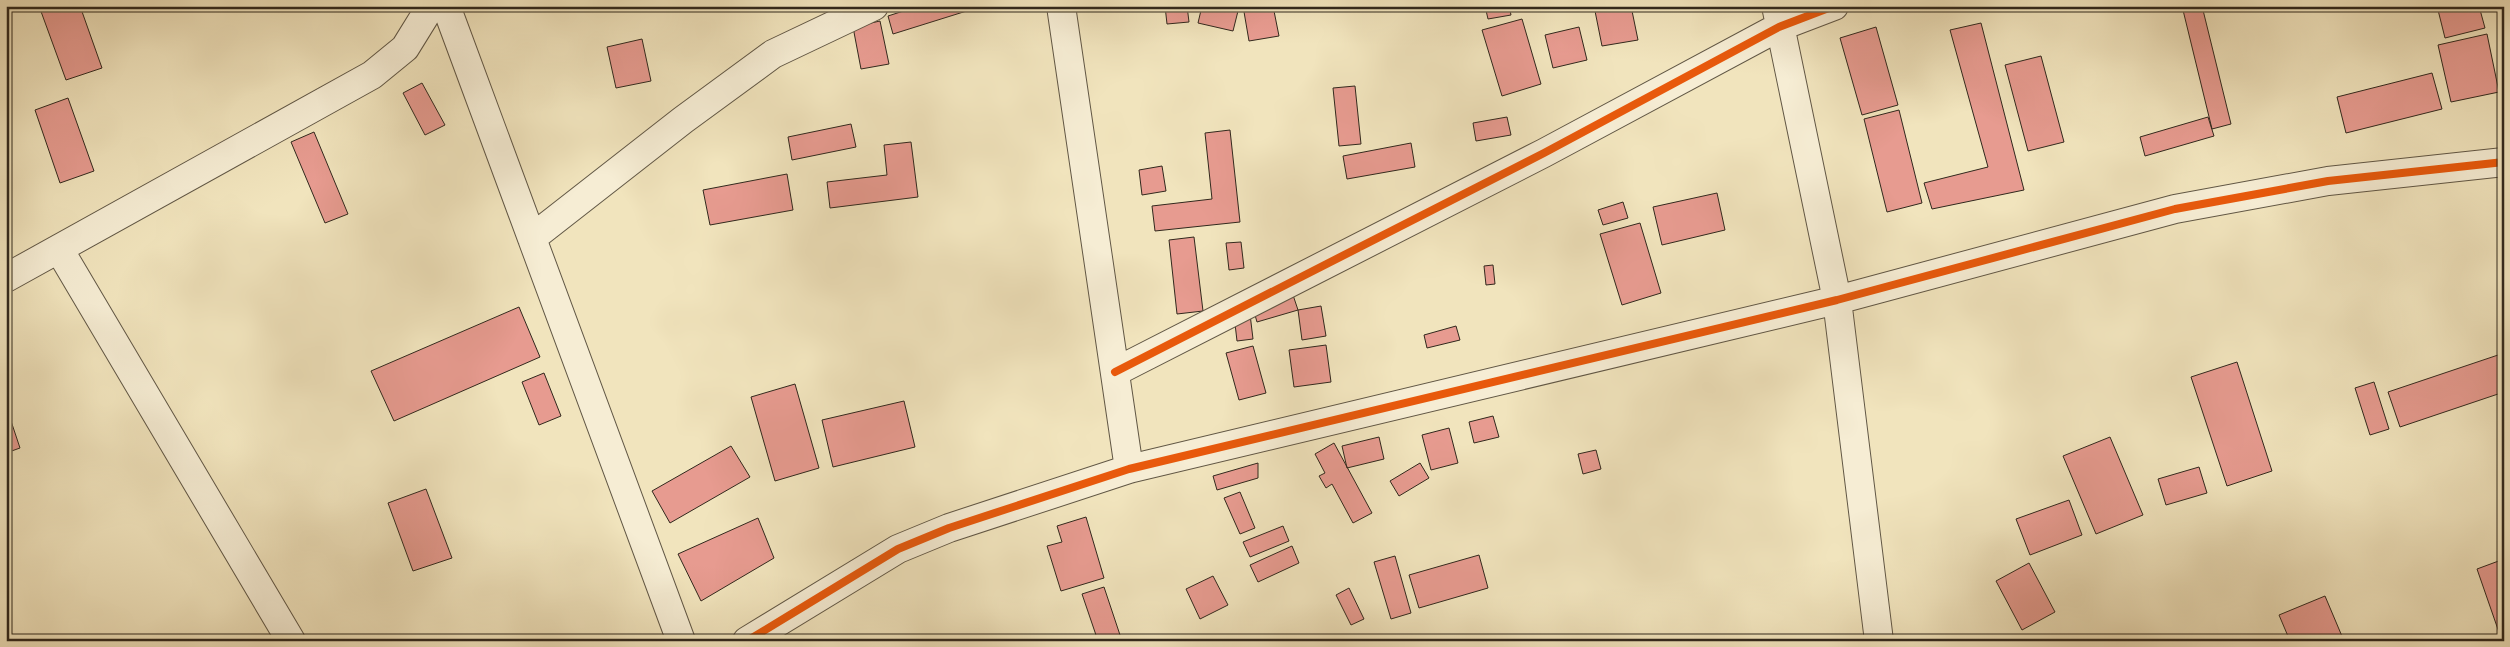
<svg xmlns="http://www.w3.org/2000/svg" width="2510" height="647" font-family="'IM FELL DW Pica',serif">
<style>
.building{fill:#e79b90;stroke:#31281d}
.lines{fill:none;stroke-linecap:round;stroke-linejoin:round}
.minor-casing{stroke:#615745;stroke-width:30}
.minor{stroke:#f6edd4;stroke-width:28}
.cycleway-casing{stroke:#f6edd4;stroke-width:11}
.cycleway{stroke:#e8590c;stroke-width:8}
</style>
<rect width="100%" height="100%" fill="#f1e4bd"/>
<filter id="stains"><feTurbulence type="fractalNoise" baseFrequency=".004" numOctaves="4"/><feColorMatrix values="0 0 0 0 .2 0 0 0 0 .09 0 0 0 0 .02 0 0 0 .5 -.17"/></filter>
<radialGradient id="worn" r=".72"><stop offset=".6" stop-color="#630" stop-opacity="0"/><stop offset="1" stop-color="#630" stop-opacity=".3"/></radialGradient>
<!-- building -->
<path class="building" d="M39 6H80L102 68 66 80Z
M919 6H972L973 9 893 34 888 16Z
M1165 6H1187L1189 22 1167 24Z
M1202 6H1216L1238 11 1233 31 1198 23Z
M1243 6H1273L1279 36 1249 41Z
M1485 6H1509L1511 15 1488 19Z
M1594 6H1631L1638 40 1602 46Z
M2182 6H2202L2231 124 2212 129Z
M2437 6H2479L2485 28 2445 38Z
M1522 19 1541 84 1502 96 1482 30Z
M880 21 889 64 861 69 853 27Z
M1981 23 2024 190 1932 209 1924 183 1988 167 1950 30Z
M1579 27 1587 60 1553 68 1545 35Z
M1876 27 1898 105 1862 115 1840 38Z
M2487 34 2499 92 2451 102 2438 45Z
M642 39 651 81 616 88 607 47Z
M2041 56 2064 142 2028 151 2005 65Z
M2432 73 2442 109 2346 133 2337 97Z
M422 83 445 125 425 135 403 93Z
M1355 86 1361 144 1339 146 1333 88Z
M68 98 94 171 60 183 35 110Z
M1899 110 1922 203 1887 212 1864 119Z
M1507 117 1511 135 1476 141 1473 123Z
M2208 117 2214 136 2145 156 2140 137Z
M851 124 856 147 792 160 788 137Z
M1230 130 1240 222 1155 231 1152 206 1212 199 1205 133Z
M314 132 348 214 325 223 291 142Z
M911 142 918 197 830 208 827 182 887 175 884 145Z
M1411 143 1415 167 1347 179 1343 156Z
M1162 166 1166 191 1142 195 1139 170Z
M787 174 793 210 710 225 703 190Z
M1717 193 1725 230 1662 245 1653 207Z
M1623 202 1628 218 1603 225 1598 210Z
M1640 223 1661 293 1622 305 1600 234Z
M1194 237 1203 311 1177 314 1169 240Z
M1241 242 1244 268 1229 270 1226 243Z
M1493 265 1495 284 1486 285 1484 266Z
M1291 289 1298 310 1257 322 1251 301Z
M1321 306 1326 336 1302 340 1298 310Z
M519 307 540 357 394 421 371 371Z
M1250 314 1253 339 1237 341 1234 315Z
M1456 326 1460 340 1427 348 1424 335Z
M1326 345 1331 382 1294 387 1289 350Z
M1253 346 1266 393 1239 400 1226 353Z
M2504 353V392L2400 427 2388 392Z
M2237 362 2272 471 2227 486 2191 377Z
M544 373 561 416 539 425 522 382Z
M2374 382 2389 429 2370 435 2355 388Z
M795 384 819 468 775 481 751 397Z
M904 401 915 447 833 467 822 420Z
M6 406 20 448 6 453Z
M1493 416 1499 437 1474 443 1469 422Z
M1449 428 1458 463 1431 470 1422 435Z
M1379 437 1384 459 1347 468 1342 446Z
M2110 437 2143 515 2096 534 2063 456Z
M1334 443 1372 513 1353 523 1332 484 1326 488 1319 476 1325 473 1315 454Z
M731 446 750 477 670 523 652 491Z
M1596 450 1601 469 1583 474 1578 454Z
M1258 463V478L1217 490 1213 476Z
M1420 463 1429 478 1399 496 1390 481Z
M2199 467 2207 493 2166 505 2158 479Z
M426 489 452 558 413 571 388 503Z
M1240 492 1255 528 1240 534 1224 498Z
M2069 500 2082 535 2030 555 2016 519Z
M1086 517 1104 578 1061 591 1047 546 1062 542 1057 526Z
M758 518 774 558 701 601 678 554Z
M1283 526 1289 541 1250 557 1243 542Z
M1292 546 1299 563 1258 582 1250 565Z
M1479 555 1488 588 1419 608 1409 575Z
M1395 556 1411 613 1391 619 1374 562Z
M2504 559V641H2502L2477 569Z
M2029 563 2055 612 2022 630 1996 581Z
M1213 576 1228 605 1200 619 1186 589Z
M1104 587 1122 641H1098L1082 594Z
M1349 588 1364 619 1351 625 1336 595Z
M2325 596 2344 641H2290L2279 615Z"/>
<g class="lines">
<defs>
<path id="minor" d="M446 6 681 641
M1061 6 1129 469
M1776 6 1837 300 1879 641
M532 238 683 120 773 54 874 6
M59 249 291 641
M6 278 372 75 405 48 431 6
M1115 372 1544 153 1779 27 1834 6
M747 641 898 549 949 528 1129 469 1837 300 2175 209 2328 181 2504 162"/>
</defs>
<!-- minor casing -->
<use href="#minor" class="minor-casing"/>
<!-- minor -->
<use href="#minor" class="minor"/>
<defs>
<path id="cycleway" d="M1115 372 1544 153 1779 27 1834 6
M747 641 898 549 949 528 1129 469 1837 300 2175 209 2328 181 2504 162"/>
</defs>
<!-- cycleway casing -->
<use href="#cycleway" class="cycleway-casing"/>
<!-- cycleway -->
<use href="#cycleway" class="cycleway"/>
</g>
<!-- margin -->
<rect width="2510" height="647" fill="none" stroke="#f1e4bd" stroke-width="25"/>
<rect x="8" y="8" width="2495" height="632" fill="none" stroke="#31281d" stroke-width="2.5"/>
<rect x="12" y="12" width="2485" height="622" fill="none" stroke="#31281d"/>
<rect width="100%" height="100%" filter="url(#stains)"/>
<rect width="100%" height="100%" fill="url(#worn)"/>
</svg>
